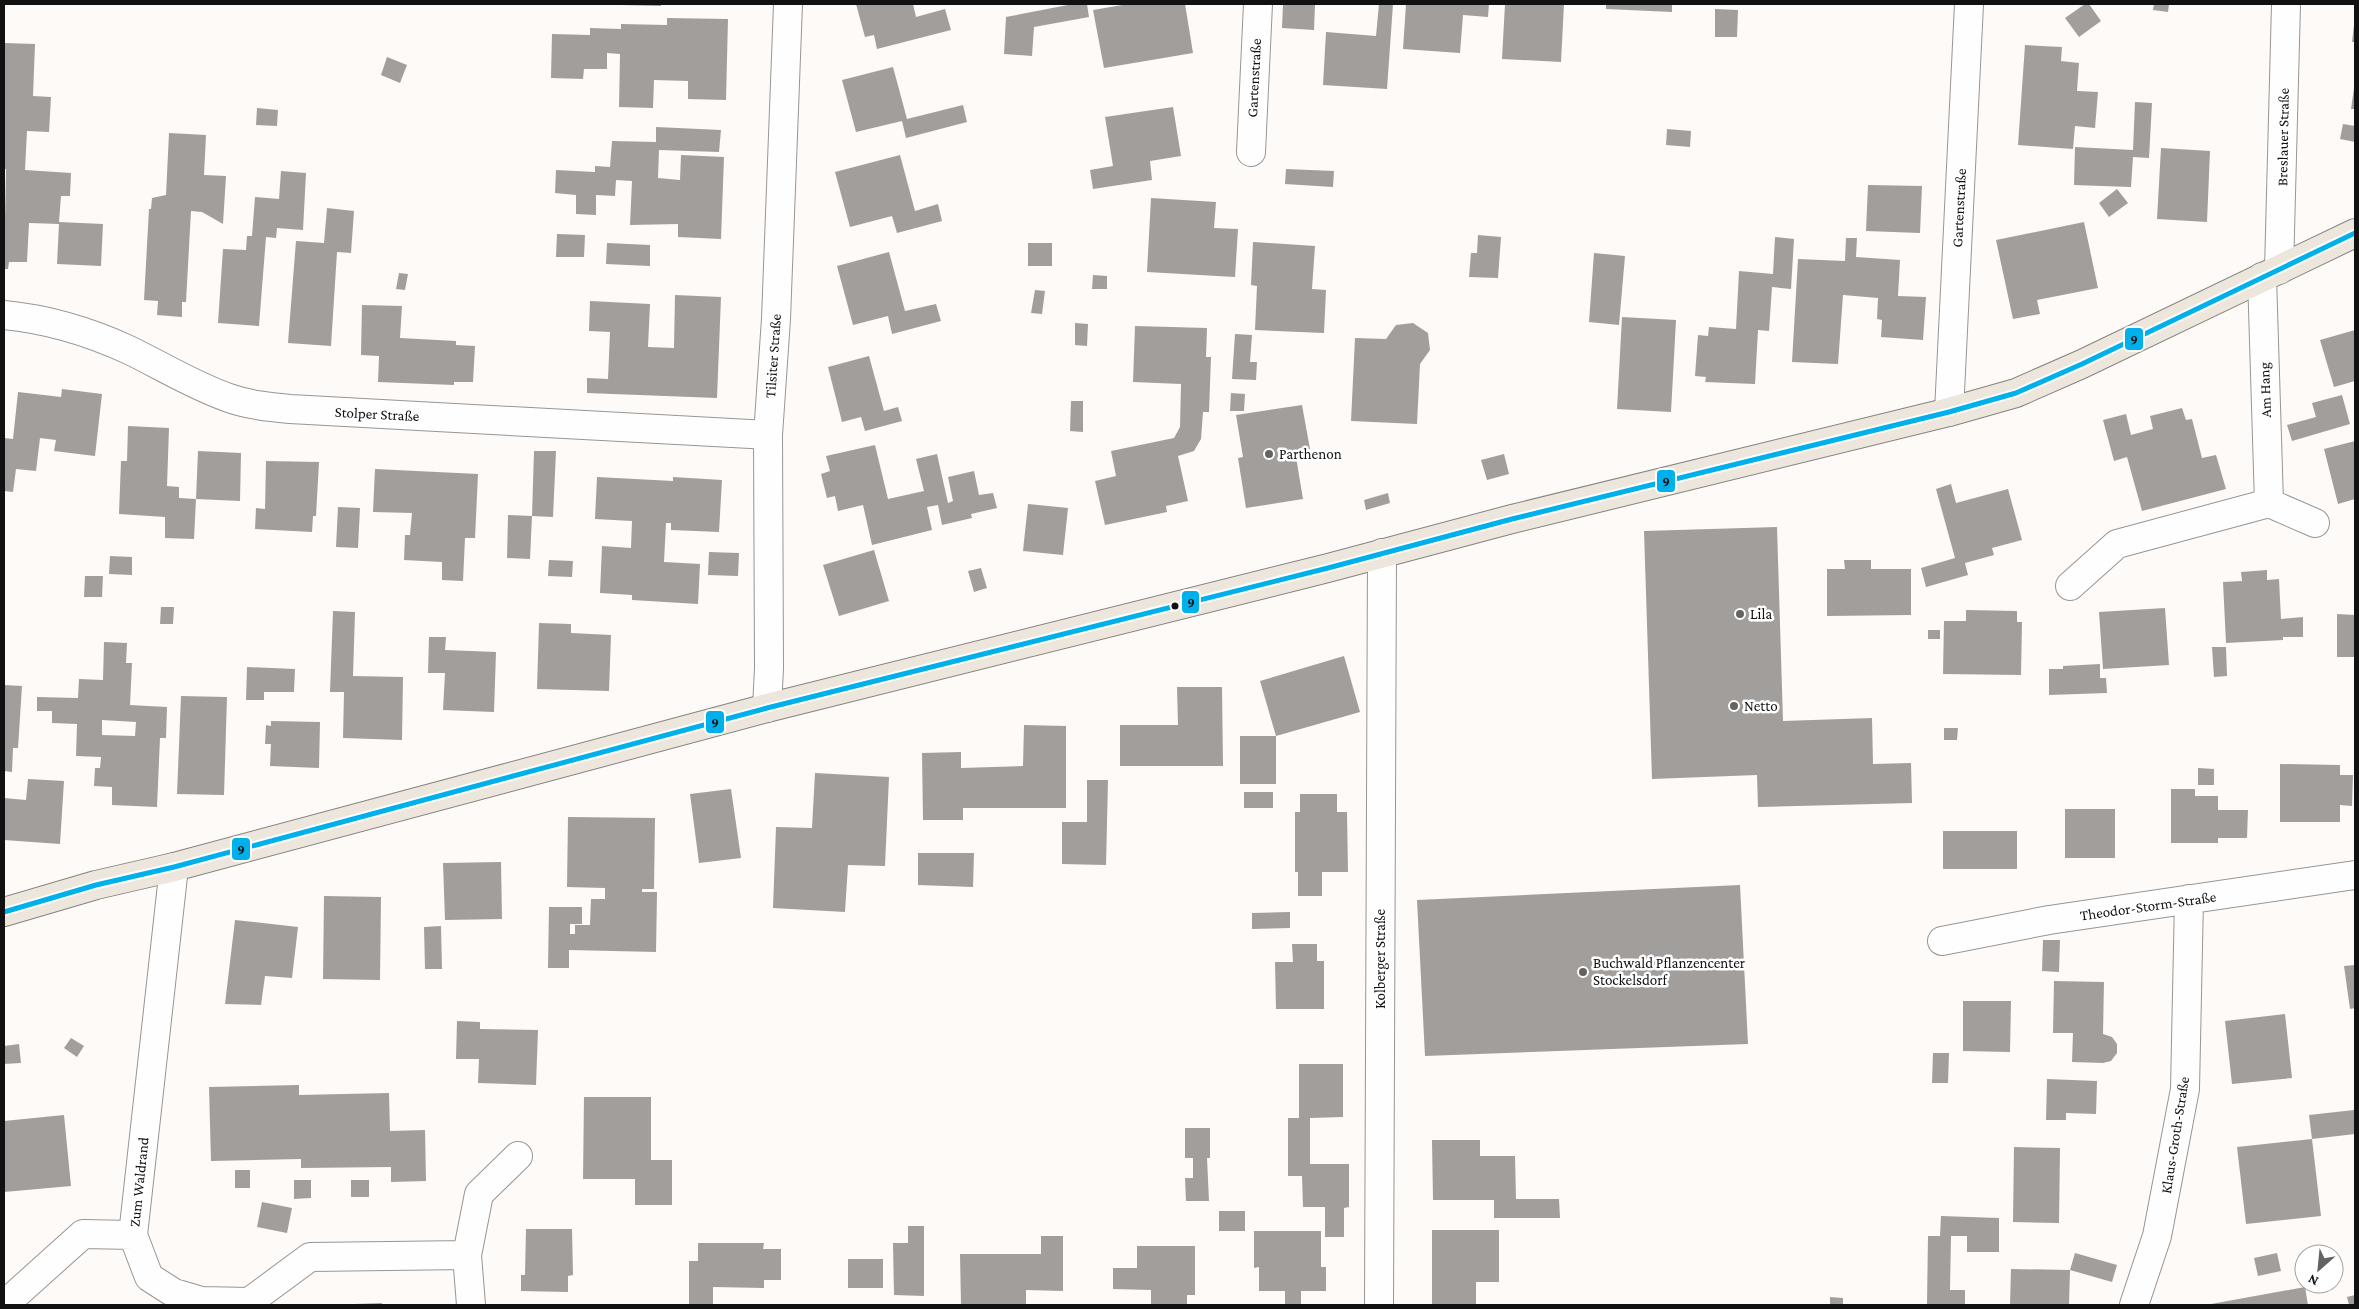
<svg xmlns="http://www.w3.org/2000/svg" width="2359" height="1309" font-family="'Crimson Pro',serif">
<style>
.building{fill:#a19e9c;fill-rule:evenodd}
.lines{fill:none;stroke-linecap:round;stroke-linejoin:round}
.minor-casing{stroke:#979695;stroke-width:30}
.major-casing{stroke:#858382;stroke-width:30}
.minor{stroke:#fffefe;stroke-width:28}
.major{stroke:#ede6dc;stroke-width:28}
.bus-1-casing{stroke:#fff;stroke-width:9}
.bus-1{stroke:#00b0ea;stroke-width:5}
.poi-dot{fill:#646362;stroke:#fff;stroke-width:2}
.bus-dot{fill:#111;stroke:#fff;stroke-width:2}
.labels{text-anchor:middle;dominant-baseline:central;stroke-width:5;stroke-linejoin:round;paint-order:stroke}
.street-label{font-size:15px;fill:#111;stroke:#fff}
.poi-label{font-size:15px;fill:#111;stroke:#fff;text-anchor:start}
.line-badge{stroke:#fff;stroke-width:2}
.pale-badge-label{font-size:14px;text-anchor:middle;font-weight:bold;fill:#111}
</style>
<rect width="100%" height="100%" fill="#fdfaf7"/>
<!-- building -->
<path class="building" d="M620 4H661V6L620 5Z
M856 4H913L916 17 945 9 951 30 877 49 874 35 865 37Z
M1073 4H1087L1089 17 1034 27 1032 56 1004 54 1006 17Z
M1128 4H1185L1193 53 1104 68 1093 10Z
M1283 4H1315L1314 30 1282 28Z
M1379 4H1393L1387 89 1323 85 1326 32 1376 36Z
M1406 4H1489L1488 17 1463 15 1460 53 1403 49Z
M1505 4H1564L1561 62 1502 59Z
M1606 4H1672V12L1606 9Z
M2085 4H2089L2101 21 2079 37 2065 18Z
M2154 4H2169L2168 12 2153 10Z
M1715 9 1738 10 1737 37H1715Z
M667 18 728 19 726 100 688 99V81L654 80 653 108 619 107 620 54 607 53V69H584L583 79 551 78 552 34 590 35V28L621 29V24L667 25Z
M2354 25H2355V42H2352Z
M4 43 35 44 33 96 51 97 49 132 27 131 25 170 71 173 70 196H61L59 222 103 224 101 266 57 264 59 224 29 223 27 262H9L8 269H4L6 169H4Z
M2025 45 2062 47 2061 61 2079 63 2077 91 2098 92 2095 128 2075 126 2073 149 2018 145Z
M387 57 407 65 400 83 381 75Z
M893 67 907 119 963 105 967 122 906 138 902 121 856 132 842 80Z
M2354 88H2355V109H2351Z
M2135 102 2152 103 2149 158 2133 157 2131 187 2074 185 2075 147 2133 150Z
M1173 107 1181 156 1150 161 1152 180 1093 189 1090 170 1113 166 1105 117Z
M257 108 278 110 277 126 256 125Z
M2343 124 2355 126V142L2340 139Z
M656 127 721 130 719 152 659 150 658 178 680 180 681 155 724 157 721 239 678 237V224L630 225 632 181 616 180 615 196 596 195V215L576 214V195L555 193 556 170 595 172V166L610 167 612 141 656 142Z
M1667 129 1691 131 1690 147 1666 145Z
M169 133 206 135 204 175 226 176 223 224 202 212 191 211 186 302H182V317L157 315 158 301 144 300 149 209H151L152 198 166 195Z
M2161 148 2210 151 2207 222 2157 219Z
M900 155 915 211 938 204 942 221 897 233 892 216 850 227 835 172Z
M1286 169 1334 171 1333 187 1285 184Z
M281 171 306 173 303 230 277 228 276 238 266 237 259 326 218 323 223 249 246 250 247 236H252L255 197 279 199Z
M1868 185 1922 186 1920 233 1866 231Z
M2117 189 2128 203 2109 217 2099 203Z
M1151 198 1216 202 1214 228 1238 229 1235 277 1147 272Z
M327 208 354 211 351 253 337 252 331 346 288 343 296 241 324 243Z
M2084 222 2098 288 2037 300 2040 314 2013 319 1996 240Z
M557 234 585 235 584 257H556Z
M1478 235 1501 237 1498 278 1469 277 1471 253H1477Z
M1775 237 1794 239 1791 289 1772 287 1769 331 1758 330 1755 384 1705 382 1706 377 1695 376 1698 335 1708 336 1709 327 1736 329 1739 271 1773 274Z
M1846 238H1857L1856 257 1900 260 1898 296 1926 297 1923 340 1881 337 1882 320 1877 319 1878 298 1843 295 1838 364 1792 362 1798 259 1845 261Z
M1253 242 1315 246 1312 289 1326 290 1324 333 1255 330 1257 286 1251 285Z
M607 243 650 245V266L606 264Z
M1028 243H1052V266H1028Z
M889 252 905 311 936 304 941 321 892 334 888 316 853 325 837 266Z
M1594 253 1625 256 1619 325 1589 322Z
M399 273 408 274 405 290 396 289Z
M1093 275 1107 276V289H1092Z
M1035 290 1045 291 1042 314 1031 313Z
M675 295 721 297 717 398 587 393V378L608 379 610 332 589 331 590 301 650 304 648 347 674 348Z
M362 305 402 306 400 338 456 341V345L475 346 473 382H454V385L378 382 379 356 361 355Z
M1622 317 1676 320 1671 412 1617 409Z
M1075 323 1088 324 1087 346 1075 345Z
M1413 323 1428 333 1430 350 1420 364 1417 424 1351 421 1355 338 1386 339 1396 325Z
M1135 326 1207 328 1206 357H1211L1209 412H1203L1201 439 1194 451 1178 456 1188 501 1166 506 1167 512 1105 525 1095 481 1116 476 1111 451 1174 438 1180 427 1181 384 1133 382Z
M2355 330V381L2334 387 2320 340Z
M1235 334 1252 335 1250 362H1257L1256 380 1232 379Z
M869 356 884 411 898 407 902 421 865 431 861 417 842 422 828 367Z
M62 389 102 394 95 456 54 451 56 440 40 438 36 471 16 469 13 492 4 491V438L13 439 18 392 61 397Z
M1231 393 1245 394 1244 411H1230Z
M2342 395 2350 424 2292 441 2287 425 2316 417 2312 403Z
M1071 401H1083V432L1070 431Z
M1302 405 1310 449 1295 451 1303 499 1246 508 1238 458 1243 457 1236 415Z
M2182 408 2186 420 2192 419 2202 458 2216 455 2226 489 2142 511 2127 457 2114 461 2103 420 2126 414 2131 435 2153 429 2150 416Z
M128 426 169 428 167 486 179 487V498L196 499 198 451 241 453 240 501 196 499 194 539 165 538V517L119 514 121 461H127Z
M2355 441V499L2338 504 2324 449Z
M875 445 888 499 924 491 916 459 937 454 948 503 953 501 948 477 974 471 979 495 993 493 997 508 971 514 972 518 942 525 938 505 927 507 932 530 872 545 863 505 838 511 835 496 827 498 821 474 830 471 826 456Z
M534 451H556L553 517 532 516Z
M1504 454 1509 474 1487 480 1481 460Z
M266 461 319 462 316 516H313L312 532 255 529 256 508 265 509Z
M375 469 478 474 475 538H465L463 581 442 580V562L404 560 405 535H410L412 513 373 512Z
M597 477 673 481V477L722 480 719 532 671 530V523H666L664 562 700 564 698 604 632 600V595L600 593 602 546 631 548 632 521 595 519Z
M1951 484 1956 503 2008 489 2022 540 1992 548 1994 555 1965 563 1968 575 1926 587 1921 568 1955 558 1936 489Z
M1388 493 1390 503 1366 510 1364 500Z
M1028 504 1068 508 1063 555 1023 551Z
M338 507 360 508 358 548 336 547Z
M508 515 532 516 530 559 507 558Z
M1777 527 1783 721 1872 718 1873 764 1911 763 1912 803 1758 807 1757 775 1652 779 1644 531Z
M874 550 889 601 839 616 823 565Z
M709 552 739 553 738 576 708 575Z
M110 556 132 557V575L109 574Z
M549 560 573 561 572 577 548 576Z
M1844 560H1871V569H1911V615L1827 616V569H1845Z
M981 568 987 588 974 592 968 571Z
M2267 570V580L2279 579 2281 619 2303 617V637H2283V640L2226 643 2223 582 2242 581 2241 572Z
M85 576H103L102 597H84Z
M161 607H174L173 624H160Z
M2165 608 2169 665 2103 669 2099 612Z
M1966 610 2017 611V622H2022L2021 675 1943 674 1944 621H1966Z
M333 611 355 612 353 676 403 677 402 740 343 738 344 692H330Z
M2337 614 2355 615V657H2337Z
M539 623 571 624V633L611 635 609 691 537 689Z
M1928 630H1940V639H1928Z
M429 637H446L445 650 496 652 494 712 443 710 445 673H428Z
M104 642 127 643 126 663H132L130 705 167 707 166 738H160L157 807 112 805V787L94 786 95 768H100L101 757 76 756 77 724 52 723V711H37V697L78 698 79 679 103 680ZM102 720 136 722 135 736 102 735Z
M2212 647H2226L2227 676 2214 677Z
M1344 656 1360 712 1276 736 1260 681Z
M2100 664V678H2106L2107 693 2049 695V669H2063V666Z
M247 667 295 669 294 692H264V700H246Z
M4 685 22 686 18 748H13L12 772 4 771Z
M1177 687H1222L1223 766H1120V725H1178Z
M181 696 227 697 224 795 177 794Z
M271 721 320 722 319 768 270 766 271 744H265L266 725 271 726Z
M1024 725 1066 726V808H963V820H923L922 753 961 752V768L1023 766Z
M1944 728H1958L1957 740H1944Z
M1240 736H1276V784H1240Z
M2280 764 2340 765V775H2353L2352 806 2340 805V822H2280Z
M2198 768 2214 769V785H2198Z
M815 773 889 777 885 866 848 865 845 912 773 908 776 827 812 828Z
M28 779 64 781 60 844 4 840V798L26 800Z
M1087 780H1108L1106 865 1062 864V822H1087Z
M731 789 741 858 699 863 690 794Z
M2171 789H2195V796H2218V810H2248L2247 838H2218V843H2171Z
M1244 792H1273V808H1244Z
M1300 794H1337V812H1347L1348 872H1322V896H1298V872H1295V812H1300Z
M2065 809H2115V858H2065Z
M568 817 655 818 654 889H642V892H657L656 952 569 950V968H548L549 907H582V924H570V934H575V925H590L591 899H605V888L567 887Z
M1943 831H2017V869H1943Z
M918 853H974L973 887 918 885Z
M501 862 502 919 445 920 443 863Z
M1740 885 1748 1044 1425 1056 1417 900Z
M324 896 381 897 380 980 323 979Z
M1290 912V928L1252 929V913Z
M235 920 298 927 292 978 265 976 261 1005 225 1004Z
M441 926 442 969H425L424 927Z
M2043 940H2060L2059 972 2042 971Z
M1292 944H1317V961H1324V1009H1276L1275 962H1293Z
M2355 965V1008L2350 1009 2344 966Z
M2054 981 2104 982 2103 1034 2112 1037 2117 1044V1053L2111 1061 2103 1063 2072 1062 2073 1033H2053Z
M1963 1001H2011L2010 1052 1963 1051Z
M2285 1014 2292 1078 2232 1084 2225 1021Z
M457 1021 480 1022V1029L538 1030 536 1085 478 1083 479 1059H456Z
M71 1038 84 1046 77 1057 64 1048Z
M19 1044 21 1063 4 1064V1046Z
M1933 1053H1949L1948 1083H1932Z
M1299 1064H1343V1117L1310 1118V1164H1349V1207L1344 1208V1237H1325V1207H1303L1302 1176H1288V1118H1299Z
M2047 1079 2097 1081 2096 1114 2066 1113V1120H2046Z
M299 1085V1095L389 1093 390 1131 425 1130 426 1181 391 1182V1167L301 1168V1159L211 1161 209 1087Z
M584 1097H651V1160H672V1205H635V1179H583Z
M2354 1110 2355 1134 2312 1139 2309 1115Z
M64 1115 71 1186 4 1192V1121Z
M1185 1128H1210V1158H1207L1209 1201H1186L1185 1178H1193V1158H1185Z
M2312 1139 2321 1216 2246 1224 2237 1147Z
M1432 1140H1480V1156H1515L1516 1199H1559L1560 1218H1494V1200H1433Z
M2014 1147 2060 1148 2059 1223 2013 1222Z
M235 1170H250V1188H235Z
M294 1180H311V1198L294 1199Z
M351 1180H369V1197H351Z
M262 1202 292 1208 287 1233 257 1227Z
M1219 1211H1245V1231H1219Z
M1941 1216 1999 1218V1252H1967V1236H1951L1950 1290H1965V1305H1927L1928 1236H1940Z
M908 1226H924V1296L894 1295 893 1243H908Z
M526 1229H572L573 1275 568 1276V1292L521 1291V1275H525Z
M1432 1230H1499V1282H1476V1305H1432Z
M1254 1231H1321V1267H1326V1291H1301V1305H1285V1291H1259V1267L1254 1268Z
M1041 1236H1063V1291L1026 1290V1305H961L960 1254H1041Z
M698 1243H764L763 1249H781V1280H764V1288L713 1287V1305H689V1261H698Z
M1137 1246H1195V1295H1187V1305H1151V1290L1113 1289V1268H1137Z
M2075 1253 2117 1265 2112 1282 2070 1270 2069 1305H2010L2011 1269 2070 1270Z
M2277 1253 2281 1271 2258 1276 2254 1258Z
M848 1259H883V1288H848Z
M2305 1287 2308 1305H2211V1304Z
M2355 1295V1305H2349L2347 1297Z
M1830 1297 1843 1298V1305H1830Z
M382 1303V1305H355V1304Z"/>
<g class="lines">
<defs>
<path id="minor" d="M1251 152 1258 4
M2279 270 2286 4
M4 315C46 319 90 332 129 350 162 366 194 386 229 398 249 405 269 407 290 409L768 435
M1949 412 1969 4
M2269 503 2315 523
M2070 586 2117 544 2269 503 2262 277
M767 708 769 668 768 435 776 319 788 4
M174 867 133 1235 149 1277 174 1293 201 1301 249 1302 310 1257 467 1255 479 1194 518 1156
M1942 941 2049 920 2355 875
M467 1255 471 1305
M4 1305 83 1234 133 1235
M1379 1305 1382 553
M2134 1305 2157 1236 2185 1089 2189 899"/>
<path id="major" d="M4 912 96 885 174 867 767 708 1328 568 1512 519 1949 412 2016 393 2082 364 2355 233"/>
</defs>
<!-- minor casing -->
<use href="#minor" class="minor-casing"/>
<!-- major casing -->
<use href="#major" class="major-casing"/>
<!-- minor -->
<use href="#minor" class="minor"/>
<!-- major -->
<use href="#major" class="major"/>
<defs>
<path id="bus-1" d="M4 912 96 885 174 867 767 708 1328 568 1512 519 1949 412 2016 393 2082 364 2355 233"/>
</defs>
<!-- bus-1 casing -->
<use href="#bus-1" class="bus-1-casing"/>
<!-- bus-1 -->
<use href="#bus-1" class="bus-1"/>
</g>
<!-- markers -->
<g class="poi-dot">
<circle cx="1269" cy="454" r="5"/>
<circle cx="1740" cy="614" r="5"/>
<circle cx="1734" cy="706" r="5"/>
<circle cx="1583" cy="972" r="5"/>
</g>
<circle class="bus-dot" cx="1175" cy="606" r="4.5"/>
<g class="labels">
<!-- street labels -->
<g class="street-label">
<text transform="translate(1254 78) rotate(-87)">Gartenstraße</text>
<text transform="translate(2283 137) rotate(-89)">Breslauer Straße</text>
<text transform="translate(1959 208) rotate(-87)">Gartenstraße</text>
<text transform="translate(773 356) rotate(-86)">Tilsiter Straße</text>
<text transform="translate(2265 390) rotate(-92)">Am Hang</text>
<text transform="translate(377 414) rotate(3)">Stolper Straße</text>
<text transform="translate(2148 906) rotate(-8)">Theodor-Storm-Straße</text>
<text transform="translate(1380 959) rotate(-90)">Kolberger Straße</text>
<text transform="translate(2175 1135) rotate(-81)">Klaus-Groth-Straße</text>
<text transform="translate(139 1182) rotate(-84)">Zum Waldrand</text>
</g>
<!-- poi labels -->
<g class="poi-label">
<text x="1279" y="454">Parthenon</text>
<text x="1750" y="614">Lila</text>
<text x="1744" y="706">Netto</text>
<text x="1593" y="963">Buchwald Pflanzencenter<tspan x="1593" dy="17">Stockelsdorf</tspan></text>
</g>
</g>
<g class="line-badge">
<rect x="2124" y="327" width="20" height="24" rx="5" fill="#00b0ea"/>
<rect x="1656" y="469" width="20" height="24" rx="5" fill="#00b0ea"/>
<rect x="1181" y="590" width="19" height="24" rx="5" fill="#00b0ea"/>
<rect x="705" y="710" width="20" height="24" rx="5" fill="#00b0ea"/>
<rect x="231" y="837" width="20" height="24" rx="5" fill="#00b0ea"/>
</g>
<g class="pale-badge-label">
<text x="2134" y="344">9</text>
<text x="1666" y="486">9</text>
<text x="1191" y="607">9</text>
<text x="715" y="727">9</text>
<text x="241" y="854">9</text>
</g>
<!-- border -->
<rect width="2359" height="1309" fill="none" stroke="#111111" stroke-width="10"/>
<!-- north arrow -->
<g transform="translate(2319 1269) rotate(207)"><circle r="24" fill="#ffffff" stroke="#a0a0a0"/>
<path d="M0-4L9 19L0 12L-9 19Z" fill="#646362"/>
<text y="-8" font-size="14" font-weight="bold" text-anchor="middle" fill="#111111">N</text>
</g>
</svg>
